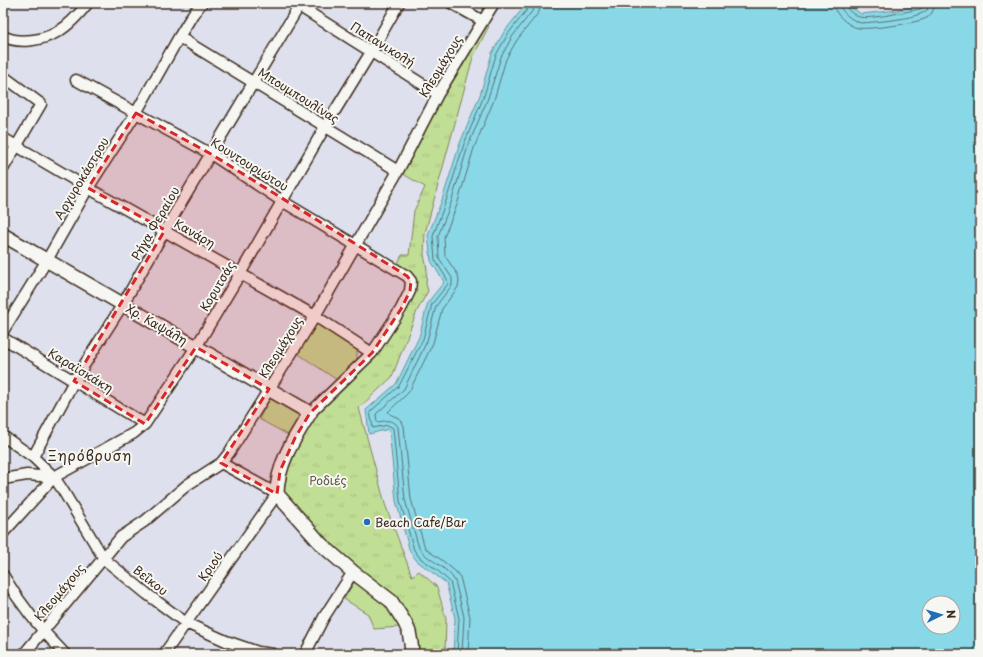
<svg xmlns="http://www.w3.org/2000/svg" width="983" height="657" font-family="'Playpen Sans',sans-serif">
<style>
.green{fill:#c1de95;stroke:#7e845a}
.park{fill:url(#park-tufts);stroke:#7e845a}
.water{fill:#89d8e8;stroke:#6a9297;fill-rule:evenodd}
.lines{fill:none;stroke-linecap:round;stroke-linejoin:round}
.shore{stroke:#5a706f;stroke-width:1}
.minor-casing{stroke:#3b2a1e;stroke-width:13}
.tertiary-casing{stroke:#3b2a1e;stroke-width:16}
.minor{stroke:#f6f6f2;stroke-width:10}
.tertiary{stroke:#f6f6f2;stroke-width:13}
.marked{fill:#d62828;fill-opacity:0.2;stroke:#d62828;stroke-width:3;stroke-dasharray:8 5;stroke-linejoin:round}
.poi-dot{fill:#1f6fb2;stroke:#f6f6f2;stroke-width:1.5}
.labels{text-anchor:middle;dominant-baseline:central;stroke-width:4;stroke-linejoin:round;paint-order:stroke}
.street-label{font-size:12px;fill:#3b2a1e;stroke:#f6f6f2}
.park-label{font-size:12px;fill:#5c573c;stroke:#f6f6f2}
.poi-label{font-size:12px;fill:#3b2a1e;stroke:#f6f6f2;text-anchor:start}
.quarter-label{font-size:14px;letter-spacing:1px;fill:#3b2a1e;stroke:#f6f6f2}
</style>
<defs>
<pattern id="park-tufts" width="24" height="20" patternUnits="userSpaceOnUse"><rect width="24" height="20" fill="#c1de95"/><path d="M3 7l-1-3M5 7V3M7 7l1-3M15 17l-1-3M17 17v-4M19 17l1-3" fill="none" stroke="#a7bf80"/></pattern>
</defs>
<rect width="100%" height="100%" fill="#dee1ed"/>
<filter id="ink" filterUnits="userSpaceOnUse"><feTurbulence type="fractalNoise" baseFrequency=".025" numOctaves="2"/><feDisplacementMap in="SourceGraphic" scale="8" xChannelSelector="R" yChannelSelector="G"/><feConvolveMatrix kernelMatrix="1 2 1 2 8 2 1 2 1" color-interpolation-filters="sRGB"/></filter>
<g filter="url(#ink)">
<!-- green -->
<path class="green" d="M315 323 357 349V359L337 380 297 353Z
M271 397 302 416 290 436 259 419Z
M358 576 391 601 400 627 374 629 368 614 344 599Z"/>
<!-- park -->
<path class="park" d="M483 21 489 26 473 57 425 233 424 254 427 270 426 284 428 291 417 311 392 377 359 408 385 504 412 576 419 571 437 587 446 619 445 654H412L405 623 277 494 310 413 372 353 411 281 395 269 402 255H409L414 211 425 187 398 171Z"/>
<!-- water -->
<path class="water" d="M527 3H846L861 14 898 10 928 3H980V654H453L455 618 446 583 417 561 410 552 396 501 389 429 369 434 366 410 396 384 419 337 428 302 444 282 431 261 428 235 442 200 460 143 480 95 492 53 504 32ZM929 603H953V627H929Z"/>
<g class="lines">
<!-- shore -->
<path class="shore" d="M833 3C834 14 848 26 858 28 868 30 921 23 928 17 933 13 934 8 935 3
M839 3C840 12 853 21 861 23 875 22 918 19 927 10L929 3
M844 3C845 8 854 16 860 17 869 20 909 11 920 9L923 7 924 3
M457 654 459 618 450 582 436 569 420 558 414 550 400 501 393 428 388 425 373 428 370 412 399 386 423 339 432 304 448 284 447 279 435 260 433 236 446 201 464 144 484 96 496 55 508 34 529 7 530 3
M462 654 464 617 455 581C447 566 428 561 419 548L405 500 398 427C393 418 386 421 377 422L376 414 404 389 427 341 436 306 452 285V278L439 258 438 236 451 203 468 146 488 98 501 57 512 37 533 10 535 3
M468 654 470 617 460 577 456 572 443 561 427 550 424 545 411 499 404 426C400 415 393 418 388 412L409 392 433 343 442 309 458 287 459 281 458 275 445 256 444 237 457 205 474 148 494 100 506 59 517 40 539 12 541 3"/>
<defs>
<path id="minor" d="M294 3 438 94
M451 3 483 21
M3 36C19 45 44 40 59 31 71 24 80 13 88 3
M179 37 193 14 202 3
M3 76 41 104 3 169
M76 80 211 154 282 201 407 276 411 281 410 291 401 309 372 353 310 413
M3 138 88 188 315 316 372 353
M3 331 47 260 88 188 136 113 179 37 398 171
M3 338 145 424
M3 436 33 457 54 477 62 489 104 559 147 594 186 623 226 641 258 652 273 654
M33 457 74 381 123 304 165 230 301 3
M3 479 27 475 54 477
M3 533 54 477 134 433 145 424 196 347 240 274 325 127 371 52 399 3
M3 575C20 604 41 630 65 654
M24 654 121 537 145 521 187 485 221 463 229 453 315 316 398 171 438 94 494 3
M164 654 277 494 221 463
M305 654 324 617 353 572"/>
<path id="tertiary" d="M3 235 310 413C295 437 277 464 277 494L322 545 353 572 391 601 405 623 409 632 411 643 412 654"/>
</defs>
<!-- minor casing -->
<use href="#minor" class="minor-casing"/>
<!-- tertiary casing -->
<use href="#tertiary" class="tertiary-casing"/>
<!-- minor -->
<use href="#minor" class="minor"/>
<!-- tertiary -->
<use href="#tertiary" class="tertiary"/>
</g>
</g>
<!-- marked area -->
<path class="marked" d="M136 113 211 154 407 276 411 281 410 291 401 309 372 353 310 413 295 438 280 471 277 494 221 463 269 389 196 347 145 424 74 381 165 230 88 188Z"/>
<!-- markers -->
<circle class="poi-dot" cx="367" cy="522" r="4"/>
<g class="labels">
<!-- street labels -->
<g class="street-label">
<text transform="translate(383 44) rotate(32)">Παπανικολή</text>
<text transform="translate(440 66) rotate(-59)">Κλεομάχους</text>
<text transform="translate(299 95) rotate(32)">Μπουμπουλίνας</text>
<text transform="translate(250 164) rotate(32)">Κουντουριώτου</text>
<text transform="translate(81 178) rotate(-59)">Αργυροκάστρου</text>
<text transform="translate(155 223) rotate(-60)">Ρήγα Φεραίου</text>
<text transform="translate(195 233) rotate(30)">Κανάρη</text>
<text transform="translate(217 286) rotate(-59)">Κορυτσάς</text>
<text transform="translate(157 324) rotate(30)">Χρ. Καψάλη</text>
<text transform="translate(280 347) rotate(-58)">Κλεομάχους</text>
<text transform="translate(81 370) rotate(31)">Καραϊσκάκη</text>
<text transform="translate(210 566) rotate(-55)">Κριού</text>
<text transform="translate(151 580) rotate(38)">Βεΐκου</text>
<text transform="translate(59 592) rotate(-50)">Κλεομάχους</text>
</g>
<!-- park labels -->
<g class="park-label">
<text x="328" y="480">Ροδιές</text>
</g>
<!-- poi labels -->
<g class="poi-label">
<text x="375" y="522">Beach Cafe/Bar</text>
</g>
<!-- quarter labels -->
<g class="quarter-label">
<text x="90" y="455">Ξηρόβρυση</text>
</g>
</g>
<!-- margin -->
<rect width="983" height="657" fill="none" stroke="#f6f6f2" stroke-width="16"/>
<rect x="8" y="8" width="967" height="641" fill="none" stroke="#3b2a1e" stroke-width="1.5" filter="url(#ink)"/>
<!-- north arrow -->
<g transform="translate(941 615) rotate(85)"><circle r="19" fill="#f6f6f2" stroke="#aba49d"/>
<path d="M0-3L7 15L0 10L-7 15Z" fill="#1f6fb2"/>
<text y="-6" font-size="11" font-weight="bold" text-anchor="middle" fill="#3b2a1e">N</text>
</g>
</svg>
